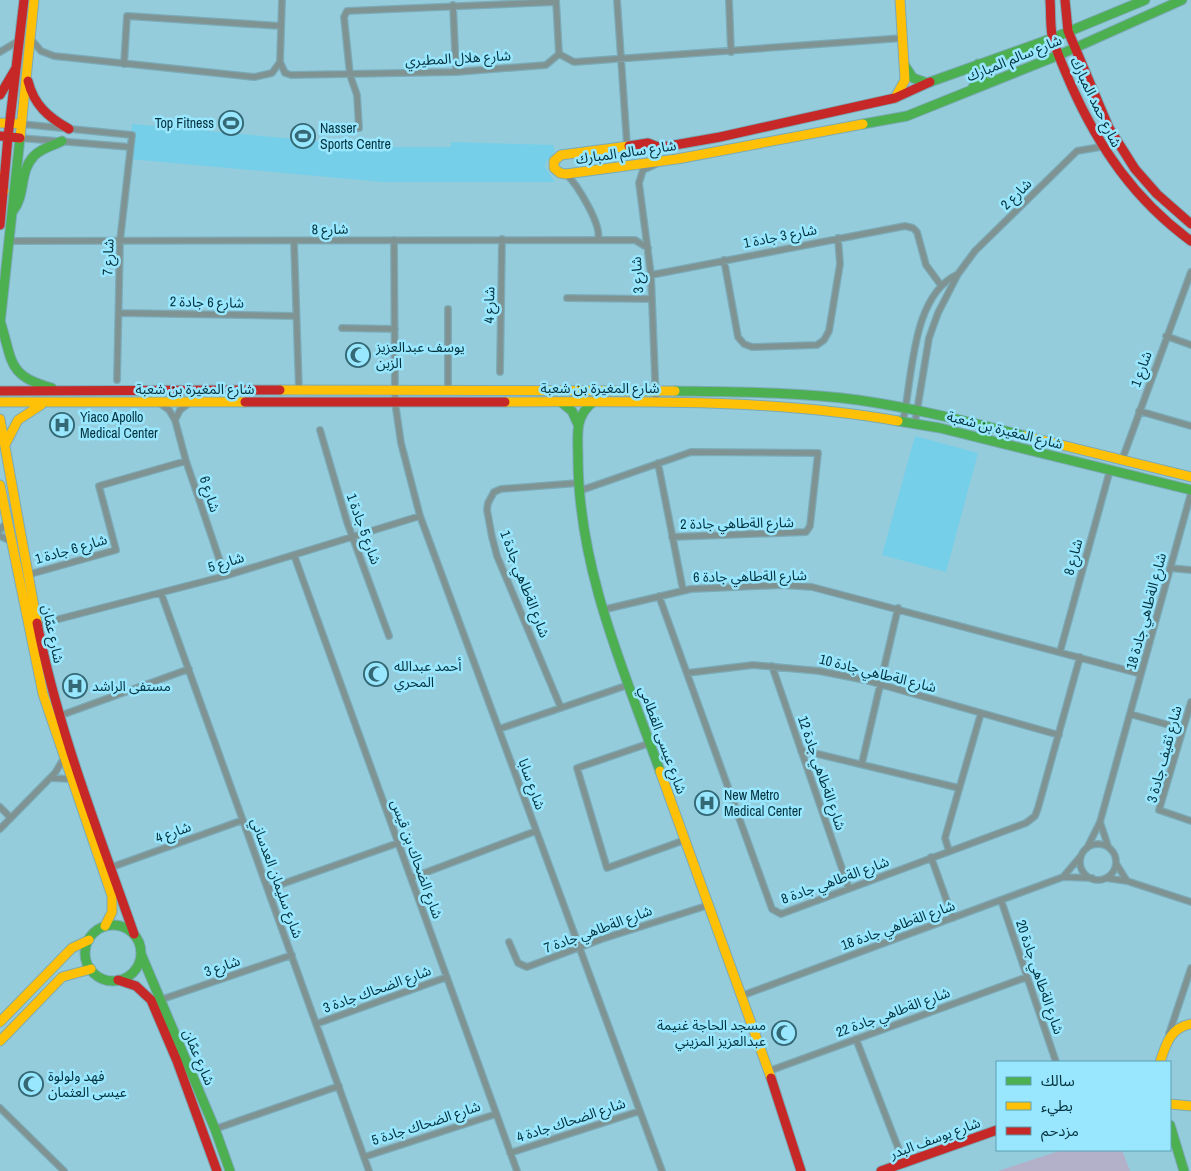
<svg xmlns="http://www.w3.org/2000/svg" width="1191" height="1171" font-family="'Archivo Narrow','Noto Sans Arabic',sans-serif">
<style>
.built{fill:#75cfe8}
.green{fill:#b3b0ca}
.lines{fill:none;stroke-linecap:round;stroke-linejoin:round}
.street-casing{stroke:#7caab7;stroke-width:8}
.fast-casing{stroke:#7caab7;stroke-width:11}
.slow-casing{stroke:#7caab7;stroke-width:11}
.jam-casing{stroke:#7caab7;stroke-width:11}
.street{stroke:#7f9492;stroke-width:5.5}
.fast{stroke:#4caf50;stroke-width:9}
.slow{stroke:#ffc107;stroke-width:9}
.jam{stroke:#c62828;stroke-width:9}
.labels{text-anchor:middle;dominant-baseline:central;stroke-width:5;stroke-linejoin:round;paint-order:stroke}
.street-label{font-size:14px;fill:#02323e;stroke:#99e7fe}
.poi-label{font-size:14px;fill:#02323e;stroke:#99e7fe;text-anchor:start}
</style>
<rect width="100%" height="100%" fill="#94ccdc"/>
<!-- built -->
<path class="built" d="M132 124 383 147H451V142L553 145 555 151 546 162 545 167 555 182H383L129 159Z
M915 436 978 453 946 572 882 555Z"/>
<!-- green -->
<path class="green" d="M1062 1150H1122L1130 1171H998Z"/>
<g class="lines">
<defs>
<path id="street" d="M282 0 280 62 285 73 291 75 456 72 546 65 559 54
M556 0 559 54
M617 0 627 145
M729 0 731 52
M453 5 456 72
M30 38 41 51 54 56 254 77 272 73 280 62
M0 52 20 40
M559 54 574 62 903 38
M124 64 127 16 281 26
M21 124 132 135 120 241 117 380
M359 128 357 95 350 75 344 17 347 11 556 2
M20 138 130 147
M566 174C577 184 602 225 598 239
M394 240 395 402 401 443 420 516 662 1171
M10 241 635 240 648 248
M294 242 299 391
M724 260 738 337 744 344 752 347 817 345 824 340 829 331 840 264 838 238
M651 275 905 226 913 228 917 232 926 265 940 284
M567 298 652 299
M448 309V389
M119 313 296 316
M342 328 395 329
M1166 336 1191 345
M500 372 502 239
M656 402 651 275 639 183 643 170 656 164
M161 404 169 410 175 420 186 461 225 576
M1139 411 1191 426
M175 420 180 410 189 403
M903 421C913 376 911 296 958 274
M915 423 929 338 938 313 958 274 975 251 1077 151 1100 147
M320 430 347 522 389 636
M1122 460 1191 272
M658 463 683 590
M579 491 691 452 818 453 810 526 806 532 672 537
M0 530 7 522
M0 536 11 541
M294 555 517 1171
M1170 568 1191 570
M27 575 116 550 99 486 186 461
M161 593 369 1171
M659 596 772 909 781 914 1026 823 1035 816 1038 808 1080 657
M602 610 691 589 783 585 812 587 1141 674
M36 625 225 576 420 516
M1060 652 1110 470
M772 666 849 889
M687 673 753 665 819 671 865 680 1059 735
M1191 702 1159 810 1191 821
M561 708 497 556 492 537 487 510 488 503 494 492 501 489 578 483
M1130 714 1183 729
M59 716 189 669
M499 729 628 685
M650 743 577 768 607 868 685 840
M801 750 959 788
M862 763 898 608
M51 778 71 779
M0 807 11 818
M1100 822 1108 846
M0 829 55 773 64 758
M1080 862a18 18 0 1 1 36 0a18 18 0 1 1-36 0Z
M1087 848 1100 822 1191 493
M949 851 945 838 981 713
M931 857 953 918
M1117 865 1127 881
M112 867 243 820
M1063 877 1080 857
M411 878 536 831
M1106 878 1127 881 1191 902
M268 889 398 843
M1001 900 1056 1062
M509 942 518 963 527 967 602 939 709 905
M741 996 1063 877 1092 878
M160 1000 292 955
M316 1024 447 977
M1169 1034 1191 968
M856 1039 904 1163
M769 1071 1027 977
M0 1108 64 1171
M215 1129 339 1086
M510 1153 640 1111
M364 1157 496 1114"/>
<path id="fast" d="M905 66 913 78 927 83
M930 82 1053 38 1145 0
M973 87 983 78V72L978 64
M863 124 907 116 1059 55 1182 0
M13 211C26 195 19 171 34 156 41 148 53 146 62 141
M0 321C13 360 6 376 52 388
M0 324 20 138
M675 391C736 392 798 392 858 400 914 408 970 422 1025 436
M561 402 572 411 578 424
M593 402C574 417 578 435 578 457 578 567 623 669 660 771
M898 421 940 428 1191 490
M85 953a28 28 0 1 1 56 0a28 28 0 1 1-56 0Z
M141 954 215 1129 230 1171
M1170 1125 1184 1171"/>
<path id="slow" d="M895 98 905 80 900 0
M0 123 21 124
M20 138 34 0
M629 146 561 155 554 161V168L560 173 566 174 677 159 863 124
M0 176 4 191
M280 390 675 391
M0 402H245
M505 402C635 402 768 398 898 421
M0 419 37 623
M1025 436 1191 477
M5 445 18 420 41 405
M0 485 43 694 112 896V912L105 926
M660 771 771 1078
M0 1022 72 948 89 940
M0 1041 62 977 91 969
M1160 1062C1166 1044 1170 1028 1191 1024
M1170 1104 1191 1106"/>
<path id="jam" d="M1050 0C1051 11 1050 23 1052 35 1056 52 1064 68 1071 85 1099 148 1135 200 1191 241
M1065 0 1068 31 1109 128 1135 169 1157 194 1191 224
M28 81C34 105 48 117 69 129
M0 95 16 68
M0 136 20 138
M8 137 24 0
M629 146 648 143 658 147 669 146 720 137 895 98 930 82
M0 225 8 137
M0 391 280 390
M245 402H505
M37 623C58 730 98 831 134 934
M118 980 136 986 151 1000 177 1061 217 1171
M771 1078 801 1171
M881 1171 997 1130"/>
</defs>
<!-- street casing -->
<use href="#street" class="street-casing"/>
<!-- fast casing -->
<use href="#fast" class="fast-casing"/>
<!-- slow casing -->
<use href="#slow" class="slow-casing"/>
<!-- jam casing -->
<use href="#jam" class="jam-casing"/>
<!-- street -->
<use href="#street" class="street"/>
<!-- fast -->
<use href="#fast" class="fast"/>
<!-- slow -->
<use href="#slow" class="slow"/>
<!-- jam -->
<use href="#jam" class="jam"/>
</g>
<!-- icons -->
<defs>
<symbol id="stadium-ring" viewBox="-11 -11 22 22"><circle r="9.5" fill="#99e7fe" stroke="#356875" stroke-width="1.5"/><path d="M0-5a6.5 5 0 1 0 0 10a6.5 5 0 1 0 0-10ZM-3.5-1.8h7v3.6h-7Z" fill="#356875"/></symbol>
<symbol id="mosque-ring" viewBox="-11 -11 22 22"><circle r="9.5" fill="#99e7fe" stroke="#356875" stroke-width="1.5"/><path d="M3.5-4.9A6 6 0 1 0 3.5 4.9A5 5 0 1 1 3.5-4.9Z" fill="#356875"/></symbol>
<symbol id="hospital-ring" viewBox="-11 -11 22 22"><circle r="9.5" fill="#99e7fe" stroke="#356875" stroke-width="1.5"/><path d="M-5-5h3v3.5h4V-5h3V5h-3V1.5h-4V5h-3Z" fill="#356875"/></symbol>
</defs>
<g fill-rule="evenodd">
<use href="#stadium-ring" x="217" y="109" width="28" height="28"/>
<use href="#stadium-ring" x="289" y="122" width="28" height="28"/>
<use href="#mosque-ring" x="344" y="341" width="28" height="28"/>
<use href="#hospital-ring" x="48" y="411" width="28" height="28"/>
<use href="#mosque-ring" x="362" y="660" width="28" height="28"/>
<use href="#hospital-ring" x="61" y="672" width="28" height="28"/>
<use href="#hospital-ring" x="693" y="789" width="28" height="28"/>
<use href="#mosque-ring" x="770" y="1019" width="28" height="28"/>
<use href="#mosque-ring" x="17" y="1070" width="28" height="28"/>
</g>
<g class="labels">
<!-- street labels -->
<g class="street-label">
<text transform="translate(458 58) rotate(-3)">شارع هلال المطيري</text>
<text transform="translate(1014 58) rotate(-22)">شارع سالم المبارك</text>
<text transform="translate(1096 102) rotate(64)">شارع حمد المبارك</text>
<text transform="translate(626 152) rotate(-8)">شارع سالم المبارك</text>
<text transform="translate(1016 194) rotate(-45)">شارع 2</text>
<text transform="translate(330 229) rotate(-1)">شارع 8</text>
<text transform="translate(780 236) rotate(-11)">شارع 3 جادة 1</text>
<text transform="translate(108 257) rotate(-88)">شارع 7</text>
<text transform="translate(637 275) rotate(-94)">شارع 3</text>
<text transform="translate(207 302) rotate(1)">شارع 6 جادة 2</text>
<text transform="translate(489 305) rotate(-89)">شارع 4</text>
<text transform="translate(1141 369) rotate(-70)">شارع 1</text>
<text x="600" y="388">شارع المغيرة بن شعبة</text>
<text x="195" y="389">شارع المغيرة بن شعبة</text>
<text transform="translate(1005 430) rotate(14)">شارع المغيرة بن شعبة</text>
<text transform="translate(210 494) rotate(72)">شارع 6</text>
<text transform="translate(737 523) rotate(-1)">شارع الةطاهي جادة 2</text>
<text transform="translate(364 529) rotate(70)">شارع 5 جادة 1</text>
<text transform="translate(71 549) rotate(-16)">شارع 6 جادة 1</text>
<text transform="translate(1073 557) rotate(-75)">شارع 8</text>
<text transform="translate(226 562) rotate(-17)">شارع 5</text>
<text transform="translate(750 576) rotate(-1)">شارع الةطاهي جادة 6</text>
<text transform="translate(525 584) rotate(69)">شارع الةطاهي جادة 1</text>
<text transform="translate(1146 611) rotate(-75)">شارع الةطاهي جادة 18</text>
<text transform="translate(53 634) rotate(78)">شارع عمّان</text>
<text transform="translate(878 673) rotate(14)">شارع الةطاهي جادة 10</text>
<text transform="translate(663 740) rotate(70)">شارع عيسى القطامي</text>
<text transform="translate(1164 754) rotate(-75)">شارع ثقيف جادة 3</text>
<text transform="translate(822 773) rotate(71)">شارع الةطاهي جادة 12</text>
<text transform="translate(532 784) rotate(70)">شارع سابا</text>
<text transform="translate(173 832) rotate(-20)">شارع 4</text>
<text transform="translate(417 859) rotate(70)">شارع الضحاك بن قيس</text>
<text transform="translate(277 878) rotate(70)">شارع سليمان العدساني</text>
<text transform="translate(835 880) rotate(-20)">شارع الةطاهي جادة 8</text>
<text transform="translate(898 925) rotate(-20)">شارع الةطاهي جادة 18</text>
<text transform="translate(598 929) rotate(-20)">شارع الةطاهي جادة 7</text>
<text transform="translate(222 966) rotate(-19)">شارع 3</text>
<text transform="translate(1040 977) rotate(71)">شارع الةطاهي جادة 20</text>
<text transform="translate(377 989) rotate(-20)">شارع الضحاك جادة 3</text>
<text transform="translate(893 1012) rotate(-20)">شارع الةطاهي جادة 22</text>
<text transform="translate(199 1057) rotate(67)">شارع عمّان</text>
<text transform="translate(571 1120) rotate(-18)">شارع الضحاك جادة 4</text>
<text transform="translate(426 1123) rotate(-18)">شارع الضحاك جادة 5</text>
<text transform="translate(935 1138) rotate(-20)">شارع يوسف البدر</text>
</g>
<!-- poi labels -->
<g class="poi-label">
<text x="214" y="123" text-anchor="end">Top Fitness</text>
<text x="320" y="128">Nasser<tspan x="320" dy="16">Sports Centre</tspan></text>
<text x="376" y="347">يوسف عبدالعزيز<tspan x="376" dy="16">الزبن</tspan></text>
<text x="80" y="417">Yiaco Apollo<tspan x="80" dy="16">Medical Center</tspan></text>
<text x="394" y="666">أحمد عبدالله<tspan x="394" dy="16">المحري</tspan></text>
<text x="92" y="686">مستفى الراشد</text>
<text x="724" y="795">New Metro<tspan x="724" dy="16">Medical Center</tspan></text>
<text x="766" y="1025" text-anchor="end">مسجد الحاجة غنيمة<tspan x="766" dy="16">عبدالعزيز المزيني</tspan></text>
<text x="48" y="1076">فهد ولولوة<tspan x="48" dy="16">عيسى العثمان</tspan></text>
</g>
</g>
<!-- legend -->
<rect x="996" y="1061" width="175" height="90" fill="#99e7fe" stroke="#5d9fb1"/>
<rect x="1006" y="1077" width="25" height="8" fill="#4caf50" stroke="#5d9fb1"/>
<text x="1041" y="1086" font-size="15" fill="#02323e">سالك</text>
<rect x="1006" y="1102" width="25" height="8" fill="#ffc107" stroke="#5d9fb1"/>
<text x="1041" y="1111" font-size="15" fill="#02323e">بطيء</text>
<rect x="1006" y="1127" width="25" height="8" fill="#c62828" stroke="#5d9fb1"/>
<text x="1041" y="1136" font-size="15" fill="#02323e">مزدحم</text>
</svg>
